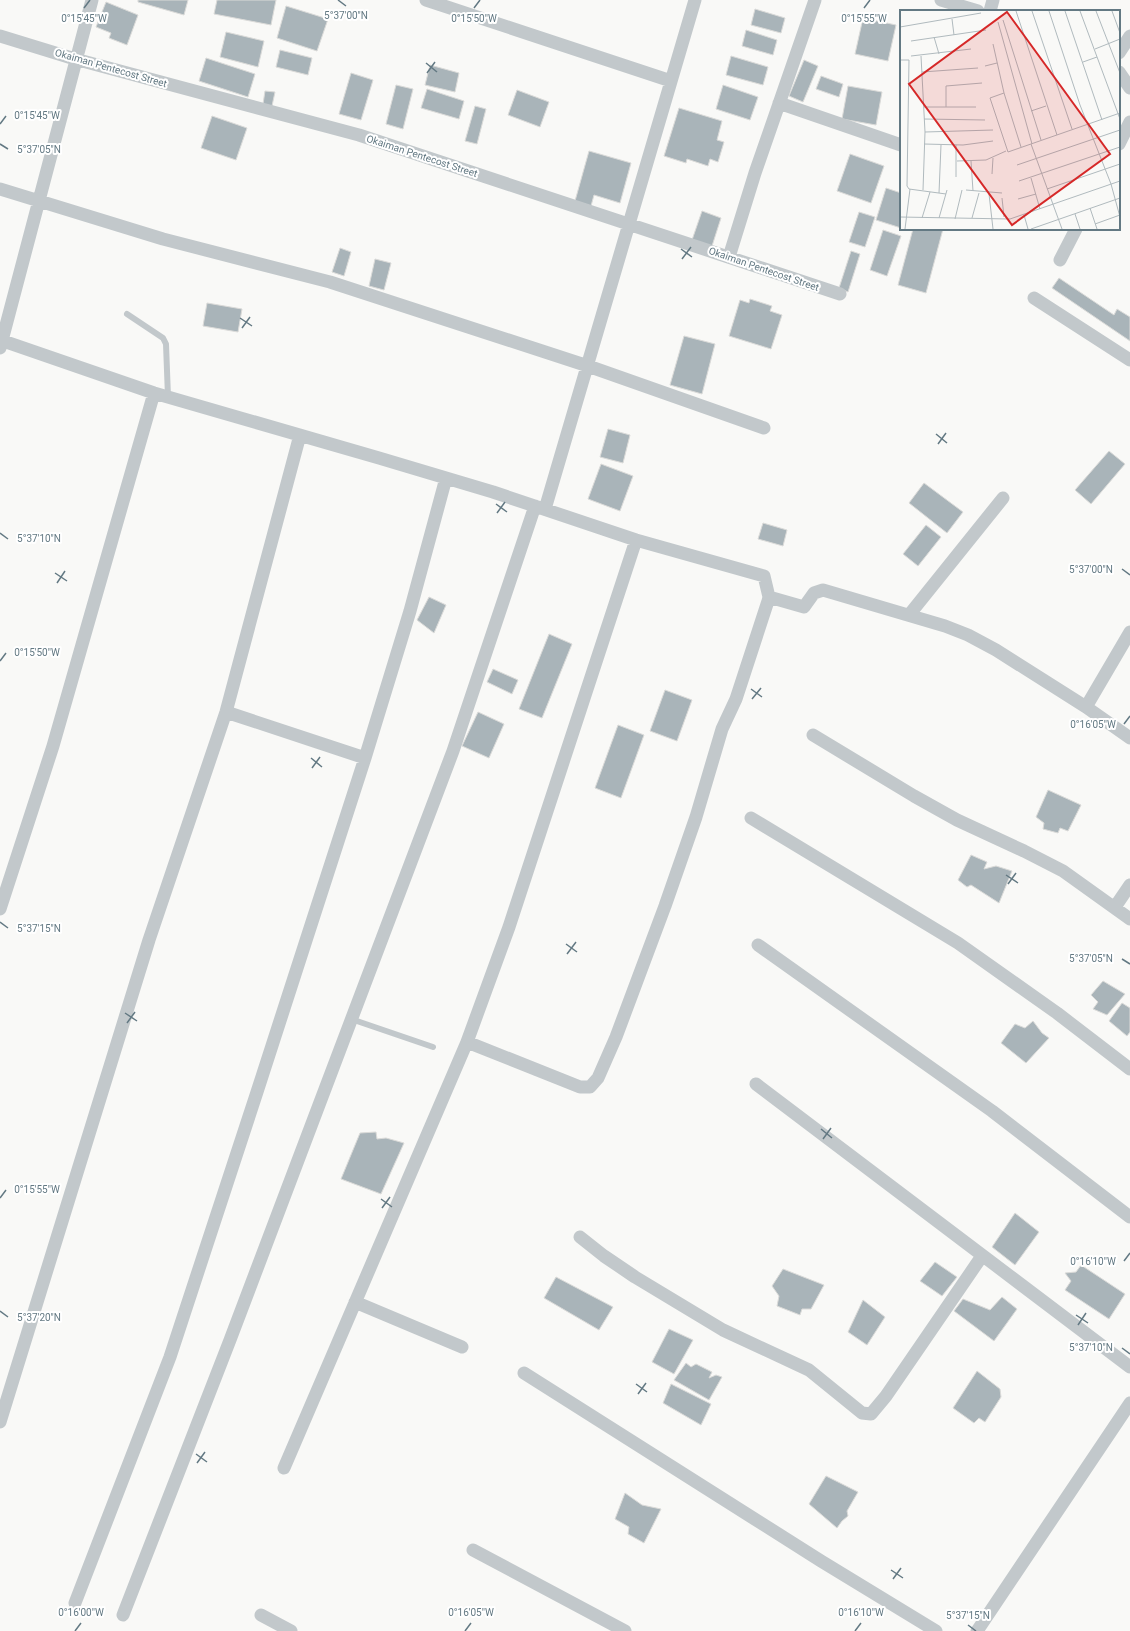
<svg xmlns="http://www.w3.org/2000/svg" width="1130" height="1631" font-family="Roboto,sans-serif">
<style>
.building{fill:#a9b4b9;stroke:#dbdbd9}
.lines{fill:none;stroke-linecap:round;stroke-linejoin:round}
.lane{stroke:#c2c8cb;stroke-width:6}
.street{stroke:#c2c8cb;stroke-width:13}
.ticks{fill:none;stroke:#637983;stroke-width:1.5}
.labels{text-anchor:middle;dominant-baseline:central;stroke-width:4;stroke-linejoin:round;paint-order:stroke}
.street-label{font-size:10px;fill:#637983;stroke:#fff}
.inset-road{fill:none;stroke:#b0babe;stroke-width:1}
.view{fill:#d62828;fill-opacity:0.15;stroke:#d62828;stroke-width:2}
.inset-edge{fill:none;stroke:#637983;stroke-width:2}
.ticks-label{font-size:10px;text-anchor:middle;fill:#637983;stroke:#fff;stroke-width:4;stroke-linejoin:round;paint-order:stroke}
</style>
<rect width="100%" height="100%" fill="#f9f9f7"/>
<!-- building -->
<path class="building" d="M138 0H188L184 15 138 2Z
M217 0H276L271 25 214 14Z
M106 2 138 15 127 45 109 38 111 33 96 27Z
M286 6 328 19 317 51 277 38Z
M755 9 785 18 781 33 751 25Z
M863 18 896 25 888 61 855 54Z
M746 30 777 40 773 55 742 46Z
M226 32 264 41 258 67 220 57Z
M280 50 312 58 308 75 276 67Z
M731 56 768 67 763 85 726 75Z
M206 58 255 74 248 97 199 81Z
M804 60 818 66 803 102 789 96Z
M430 65 459 73 455 92 425 85Z
M351 73 373 80 361 120 339 114Z
M821 76 843 84 839 97 816 89Z
M396 85 413 89 403 129 386 124Z
M723 85 758 97 750 120 716 109Z
M848 86 882 92 876 125 842 119Z
M427 89 464 101 459 119 421 108Z
M517 90 549 102 540 127 508 115Z
M265 91 275 92 272 106 263 104Z
M475 106 486 109 477 144 465 141Z
M679 108 722 121 717 140 724 142 718 162 710 159 708 166 687 159 686 163 664 156Z
M212 116 247 128 236 160 201 148Z
M589 151 631 163 620 203 594 195 591 206 575 201Z
M850 154 884 166 871 203 837 191Z
M886 188 901 193V228L876 220Z
M702 211 721 218 712 246 692 240Z
M859 212 875 217 865 247 849 242Z
M913 229H943L926 293 898 285Z
M883 230 901 236 887 276 870 270Z
M340 248 351 252 344 276 332 272Z
M851 251 860 254 848 292 839 288Z
M375 259 391 263 384 290 369 286Z
M1059 278 1114 315 1117 309 1130 317V341L1052 288Z
M750 299 772 306 770 311 782 315 771 349 729 336 740 300 749 303Z
M207 303 242 309 238 332 203 326Z
M684 336 715 344 702 394 670 385Z
M608 429 630 435 623 463 600 457Z
M1109 451 1125 464 1091 504 1075 490Z
M601 464 633 476 620 511 588 499Z
M924 483 963 512 947 533 909 503Z
M763 523 787 530 783 546 758 539Z
M926 525 941 537 918 566 903 554Z
M429 597 446 605 434 633 417 620Z
M549 634 572 644 542 718 519 709Z
M493 669 518 680 512 694 487 682Z
M665 690 692 700 677 741 650 731Z
M478 712 504 724 489 758 462 746Z
M618 725 644 735 621 798 595 788Z
M1048 790 1081 805 1068 831 1060 828 1058 833 1043 829 1044 823 1036 817Z
M971 855 987 862 984 869 996 866 1012 871 999 903 971 885 967 887 958 880Z
M1103 981 1125 994 1107 1015 1093 1009 1098 1002 1091 995Z
M1122 1003 1130 1008V1032L1127 1036 1109 1021Z
M1033 1021 1042 1033 1049 1038 1026 1063 1001 1043 1015 1024 1025 1028Z
M376 1132 377 1139 386 1138 404 1143 381 1194 341 1179 360 1133Z
M1015 1213 1039 1232 1015 1265 992 1247Z
M935 1262 957 1277 942 1296 920 1281Z
M1081 1265 1125 1294 1109 1319 1065 1290 1071 1281 1065 1273 1076 1272Z
M783 1269 824 1285 811 1309H802L800 1315 777 1306 779 1296 772 1286Z
M556 1277 613 1307 599 1330 544 1298Z
M1002 1297 1017 1309 994 1341 954 1311 963 1299 990 1310Z
M863 1300 885 1317 867 1345 848 1332Z
M669 1329 693 1340 674 1374 652 1362Z
M686 1363 691 1367 696 1364 712 1372 709 1378 716 1375 722 1377 709 1400 674 1380Z
M977 1371 1000 1389 1001 1397 985 1422 979 1418 974 1423 953 1408Z
M671 1384 711 1404 701 1425 663 1403Z
M826 1476 858 1492 847 1511 848 1516 842 1521 837 1528 809 1504Z
M625 1493 642 1505 661 1509 644 1543 628 1534 629 1527 615 1519Z"/>
<g class="lines">
<!-- lane -->
<path class="lane" d="M127 314 163 338 166 344 168 397
M351 1019 433 1047"/>
<!-- street -->
<path class="street" d="M426 0 671 81
M941 0 978 11
M990 11 993 0
M0 36 75 59 359 135 840 294
M1119 53 1130 36
M1119 72 1130 88
M779 103 901 145
M1119 144 1130 122
M0 189 163 239 330 282 588 366 764 428
M729 257 755 173 815 0
M1060 260 1076 229
M1034 298 1130 360
M0 340 154 393 379 458 493 492 636 540 764 576 769 597 768 601 736 699 722 729 696 817 665 906 616 1037 598 1078 590 1087H580L467 1042
M0 348 92 0
M545 509 695 0
M769 597 804 607 814 593 823 590 945 626 968 635 996 650 1086 707 1130 738
M909 615 1003 498
M1086 707 1130 632
M226 712 365 758
M813 735 914 796 957 820 1024 851 1063 871 1130 919
M751 818 958 943 1057 1013 1130 1069
M1115 907 1130 885
M0 909 53 746 154 393
M758 945 992 1111 1130 1217
M756 1084 1130 1367
M580 1237 604 1256 635 1277 723 1330 809 1370 862 1413 871 1414 886 1396 982 1256
M355 1302 462 1347
M524 1373 821 1561 936 1631
M0 1422 149 940 226 712 300 435
M284 1468 467 1042 509 927 636 540
M473 1550 625 1631
M75 1603 170 1357 257 1092 365 758 410 611 446 478
M123 1615 230 1340 453 751 535 506
M261 1615 291 1631
M977 1631 1130 1403"/>
</g>
<!-- ticks -->
<path class="ticks" d="M338 0 346 6M84 8 90 0M474 8 480 0M864 8 870 0M426 63 437 72M427 73 435 62M0 124 6 116M0 144 8 149M681 249 692 257M682 259 691 247M240 318 252 326M242 328 250 317M936 434 947 443M938 444 946 433M496 504 507 512M497 513 505 502M0 533 8 539M1122 569 1130 575M55 573 67 581M57 583 65 571M0 661 6 653M751 689 762 697M752 699 761 688M1124 724 1130 716M311 758 322 767M312 768 320 757M1006 875 1018 883M1008 884 1016 873M0 922 8 928M566 944 577 952M567 954 576 942M1122 959 1130 964M125 1013 137 1021M127 1023 135 1012M821 1129 832 1138M823 1139 831 1128M0 1198 6 1190M381 1199 392 1207M382 1208 390 1197M1124 1261 1130 1253M0 1311 8 1317M1076 1315 1088 1323M1078 1325 1086 1313M1122 1348 1130 1354M636 1384 647 1392M638 1394 646 1383M196 1454 207 1462M197 1463 205 1452M891 1570 903 1578M893 1579 901 1568M968 1625 976 1631M75 1631 81 1623M465 1631 471 1623M855 1631 861 1623"/>
<g class="labels">
<!-- street labels -->
<g class="street-label">
<text transform="translate(111 68) rotate(16)">Okaiman Pentecost Street</text>
<text transform="translate(422 156) rotate(18)">Okaiman Pentecost Street</text>
<text transform="translate(764 269) rotate(19)">Okaiman Pentecost Street</text>
</g>
</g>
<!-- overview -->
<g transform="translate(900 10)">
<rect width="220" height="220" fill="#f9f9f7"/>
<path class="inset-road" d="M116 1 157 125M132 1 172 119M149 1 180 95 211 174 220 207M165 1 202 110M180 1 220 109M196 1 220 63M212 1 220 23M52 9 54 25M103 10 141 130M98 12 132 134M0 17 81 3M34 27 39 44M11 31 86 20M93 34 104 83 121 137M195 39 220 29M11 46 71 39M21 46 25 122 23 180M0 50H9L7 176 9 179 46 184M183 52 197 47M85 56 97 53M22 62 78 58M104 83 90 88 108 142 220 103M24 97H76M46 97V76L82 73M131 101 146 96M24 109 85 110M25 122 93 120M24 134 63 135 93 131M131 134 162 219M56 135V167M57 151 86 150 106 141M71 151 73 181M117 155 220 120M92 164 93 148M131 168 140 199M119 171 220 137M147 179 220 154M66 180 102 183M39 183 41 135M89 184 93 219M102 188 104 207M118 189 136 184M190 198 197 219M175 204 180 219M124 205 128 219M0 207 110 209M22 208 30 182M39 208 47 180M72 208 79 183M55 209 62 180M110 209 220 171M195 214 220 205M5 219 10 179M131 219 220 188"/>
<path class="view" d="M107 2 210 144 112 215 9 74Z"/>
<rect width="220" height="220" class="inset-edge"/>
</g>
<g class="ticks-label">
<text x="346" y="19">5°37'00"N</text>
<text x="84" y="22">0°15'45"W</text>
<text x="864" y="22">0°15'55"W</text>
<text x="474" y="22">0°15'50"W</text>
<text x="37" y="119">0°15'45"W</text>
<text x="39" y="153">5°37'05"N</text>
<text x="39" y="542">5°37'10"N</text>
<text x="1091" y="573">5°37'00"N</text>
<text x="37" y="656">0°15'50"W</text>
<text x="1093" y="728">0°16'05"W</text>
<text x="39" y="932">5°37'15"N</text>
<text x="1091" y="962">5°37'05"N</text>
<text x="37" y="1193">0°15'55"W</text>
<text x="1093" y="1265">0°16'10"W</text>
<text x="39" y="1321">5°37'20"N</text>
<text x="1091" y="1351">5°37'10"N</text>
<text x="81" y="1616">0°16'00"W</text>
<text x="471" y="1616">0°16'05"W</text>
<text x="861" y="1616">0°16'10"W</text>
<text x="968" y="1619">5°37'15"N</text>
</g>
</svg>
